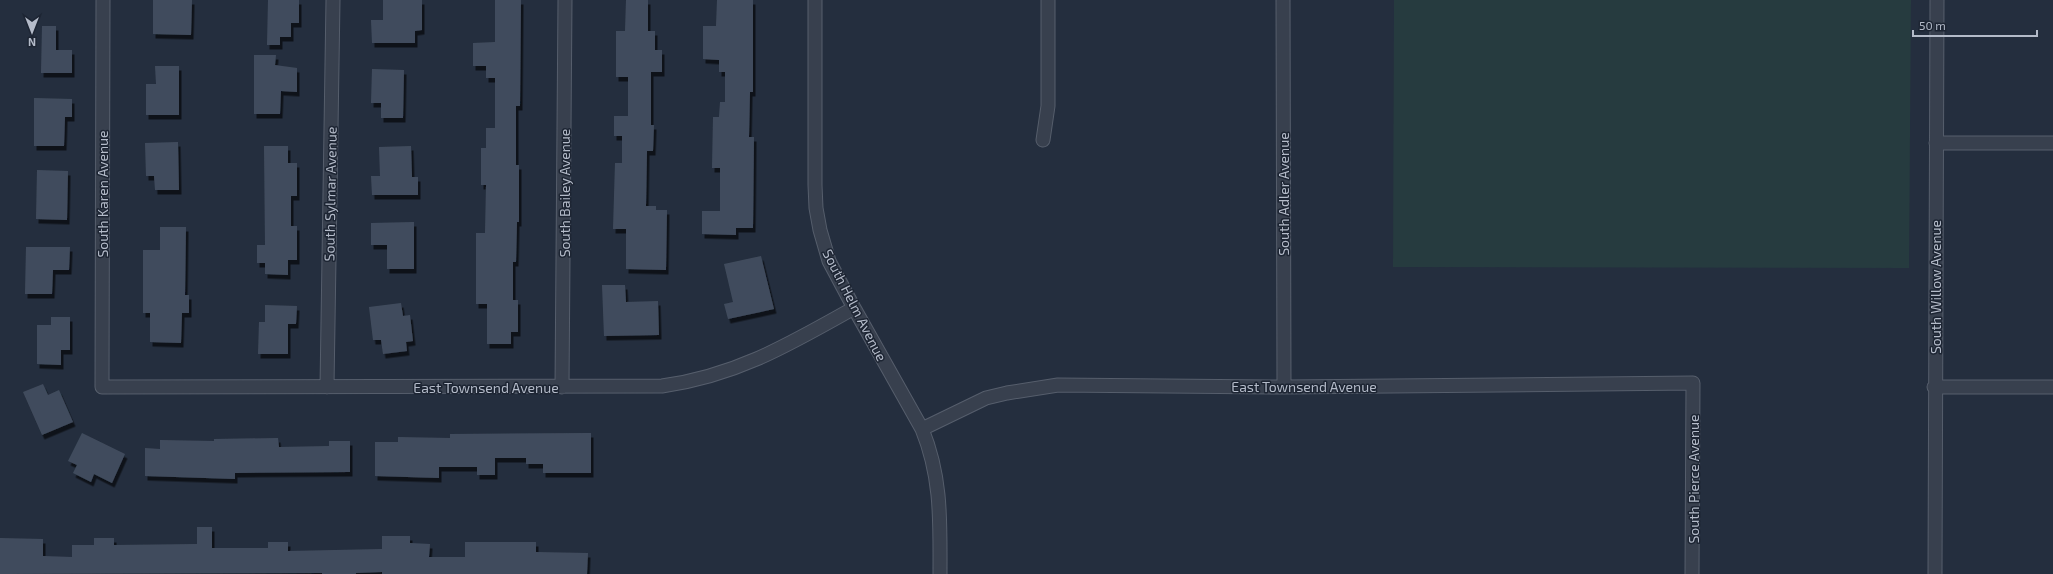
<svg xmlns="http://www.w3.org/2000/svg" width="2053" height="574" font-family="'Exo 2',sans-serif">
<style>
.green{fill:#263b3f}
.building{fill:#414c5d;filter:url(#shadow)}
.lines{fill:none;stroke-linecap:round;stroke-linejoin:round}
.street-casing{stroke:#565e6c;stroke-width:15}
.street{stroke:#38404e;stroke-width:13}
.labels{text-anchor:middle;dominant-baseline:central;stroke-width:3;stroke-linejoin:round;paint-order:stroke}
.street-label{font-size:14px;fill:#b4bbc9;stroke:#1d2533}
</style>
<defs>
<filter id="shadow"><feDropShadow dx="2.5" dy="4.5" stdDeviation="0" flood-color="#0009"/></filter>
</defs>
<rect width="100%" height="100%" fill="#242e3e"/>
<!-- green -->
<path class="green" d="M1394 0H1911L1909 268 1393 267Z"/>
<!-- building -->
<path class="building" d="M153 0H192L191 35 153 34Z
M268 0H299V23H291V37H280V45H267Z
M383 0H422V30L415 31V43H372L371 20H383Z
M495 0H521L520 106H516V165H519V222H517L516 262H513V300H518V332H511V344H487V304H476V233H485L486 185H481V148H486V128H495V78H486V66H473V43L495 42Z
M626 0H648V31H655V50H662V72H651V125H654L653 151H647L646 206H656V210H667L666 270 626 269V229H613L615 163H622V136H614V116H628V77H616V31H625Z
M717 0H753V92H750L749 137H754L753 228H736V235L702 234V211H720V168H712L713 117H719L720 102H725V72H719V60L703 59V26H716Z
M42 26H56V50H72V73H41Z
M254 55H276L275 65 297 68V92L281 91 280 114H254Z
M155 66H179V115H146V84H156Z
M372 69 404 70 403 118H381V103H371Z
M34 98 72 99V117H65L64 146H34Z
M178 142 179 190H155L154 176H146L145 143Z
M264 146H288V163H297V196H291V226H297V260H288V275L265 274V263H257V245H265Z
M411 146 412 177H418V195H372L371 176H380L379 147Z
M37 170 68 171 67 220 36 219Z
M414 222V269H387V245H371V223Z
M160 227H186L185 295H189V313H182L181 343 150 342V313H143V250H160Z
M26 247H70L69 270H53L52 294H25Z
M761 256 774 309 728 319 724 304 733 302 724 264Z
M602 285H625L626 302 658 301 659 335 604 336Z
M401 303 403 316 410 315 413 341 406 342 407 351 383 354 381 340H373L369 307Z
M265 305 297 306 296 324H288V354H258L259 322H265Z
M51 317H70V350H61V365L37 364V325H51Z
M43 384 48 395 59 390 73 422 42 435 23 392Z
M82 433 125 454 112 483 94 474 91 482 73 473 77 465 68 461Z
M591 433V473H543V464H526V458H495V475H477V467H439V478L375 476V442H398V437L450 438V434Z
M278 438 279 447 329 446V441H350V472L235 473V479L145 476V448L160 449V440L214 441V439Z
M197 527H212V548H268V542H288V551L382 549V536H410V543L430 544 429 557H465V542H536V552L588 553 587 574H382V572L356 573V574H322V573L0 574V538L43 539V556L72 557V545H94V538H114V545L197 544Z"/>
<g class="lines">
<defs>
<path id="street" d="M103 0 102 387 662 386C736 376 790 344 854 308
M815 0V185L816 208 820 230 829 261 854 308 922 429C942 478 940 522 940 574
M1283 0 1284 387
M1043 140 1048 106V0
M1936 143H2053
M327 387 333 0
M562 387 565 0
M1934 387H2053
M922 429 986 398 1007 393 1058 385 1284 387 1693 383 1692 574
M1935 574 1937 0"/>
</defs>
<!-- street casing -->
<use href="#street" class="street-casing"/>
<!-- street -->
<use href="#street" class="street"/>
</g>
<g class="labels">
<!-- street labels -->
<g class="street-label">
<text transform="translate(564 193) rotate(-90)">South Bailey Avenue</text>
<text transform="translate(102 194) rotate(-90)">South Karen Avenue</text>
<text transform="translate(330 194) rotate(-89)">South Sylmar Avenue</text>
<text transform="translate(1283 194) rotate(-90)">South Adler Avenue</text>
<text transform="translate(1935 287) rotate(-90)">South Willow Avenue</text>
<text transform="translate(855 305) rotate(63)">South Helm Avenue</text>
<text x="1304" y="386">East Townsend Avenue</text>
<text x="486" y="387">East Townsend Avenue</text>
<text transform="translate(1693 479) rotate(-90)">South Pierce Avenue</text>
</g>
</g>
<!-- north arrow -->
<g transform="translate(32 32) rotate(180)" stroke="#1d2533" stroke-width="3" paint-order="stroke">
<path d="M0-3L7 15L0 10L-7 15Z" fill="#b4bbc9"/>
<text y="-6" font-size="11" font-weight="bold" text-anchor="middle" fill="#b4bbc9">N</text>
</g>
<!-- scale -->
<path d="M1913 30v6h124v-6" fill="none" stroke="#b4bbc9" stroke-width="2"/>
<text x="1919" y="30" font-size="12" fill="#b4bbc9" stroke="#1d2533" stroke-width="3" paint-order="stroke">50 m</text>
</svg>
